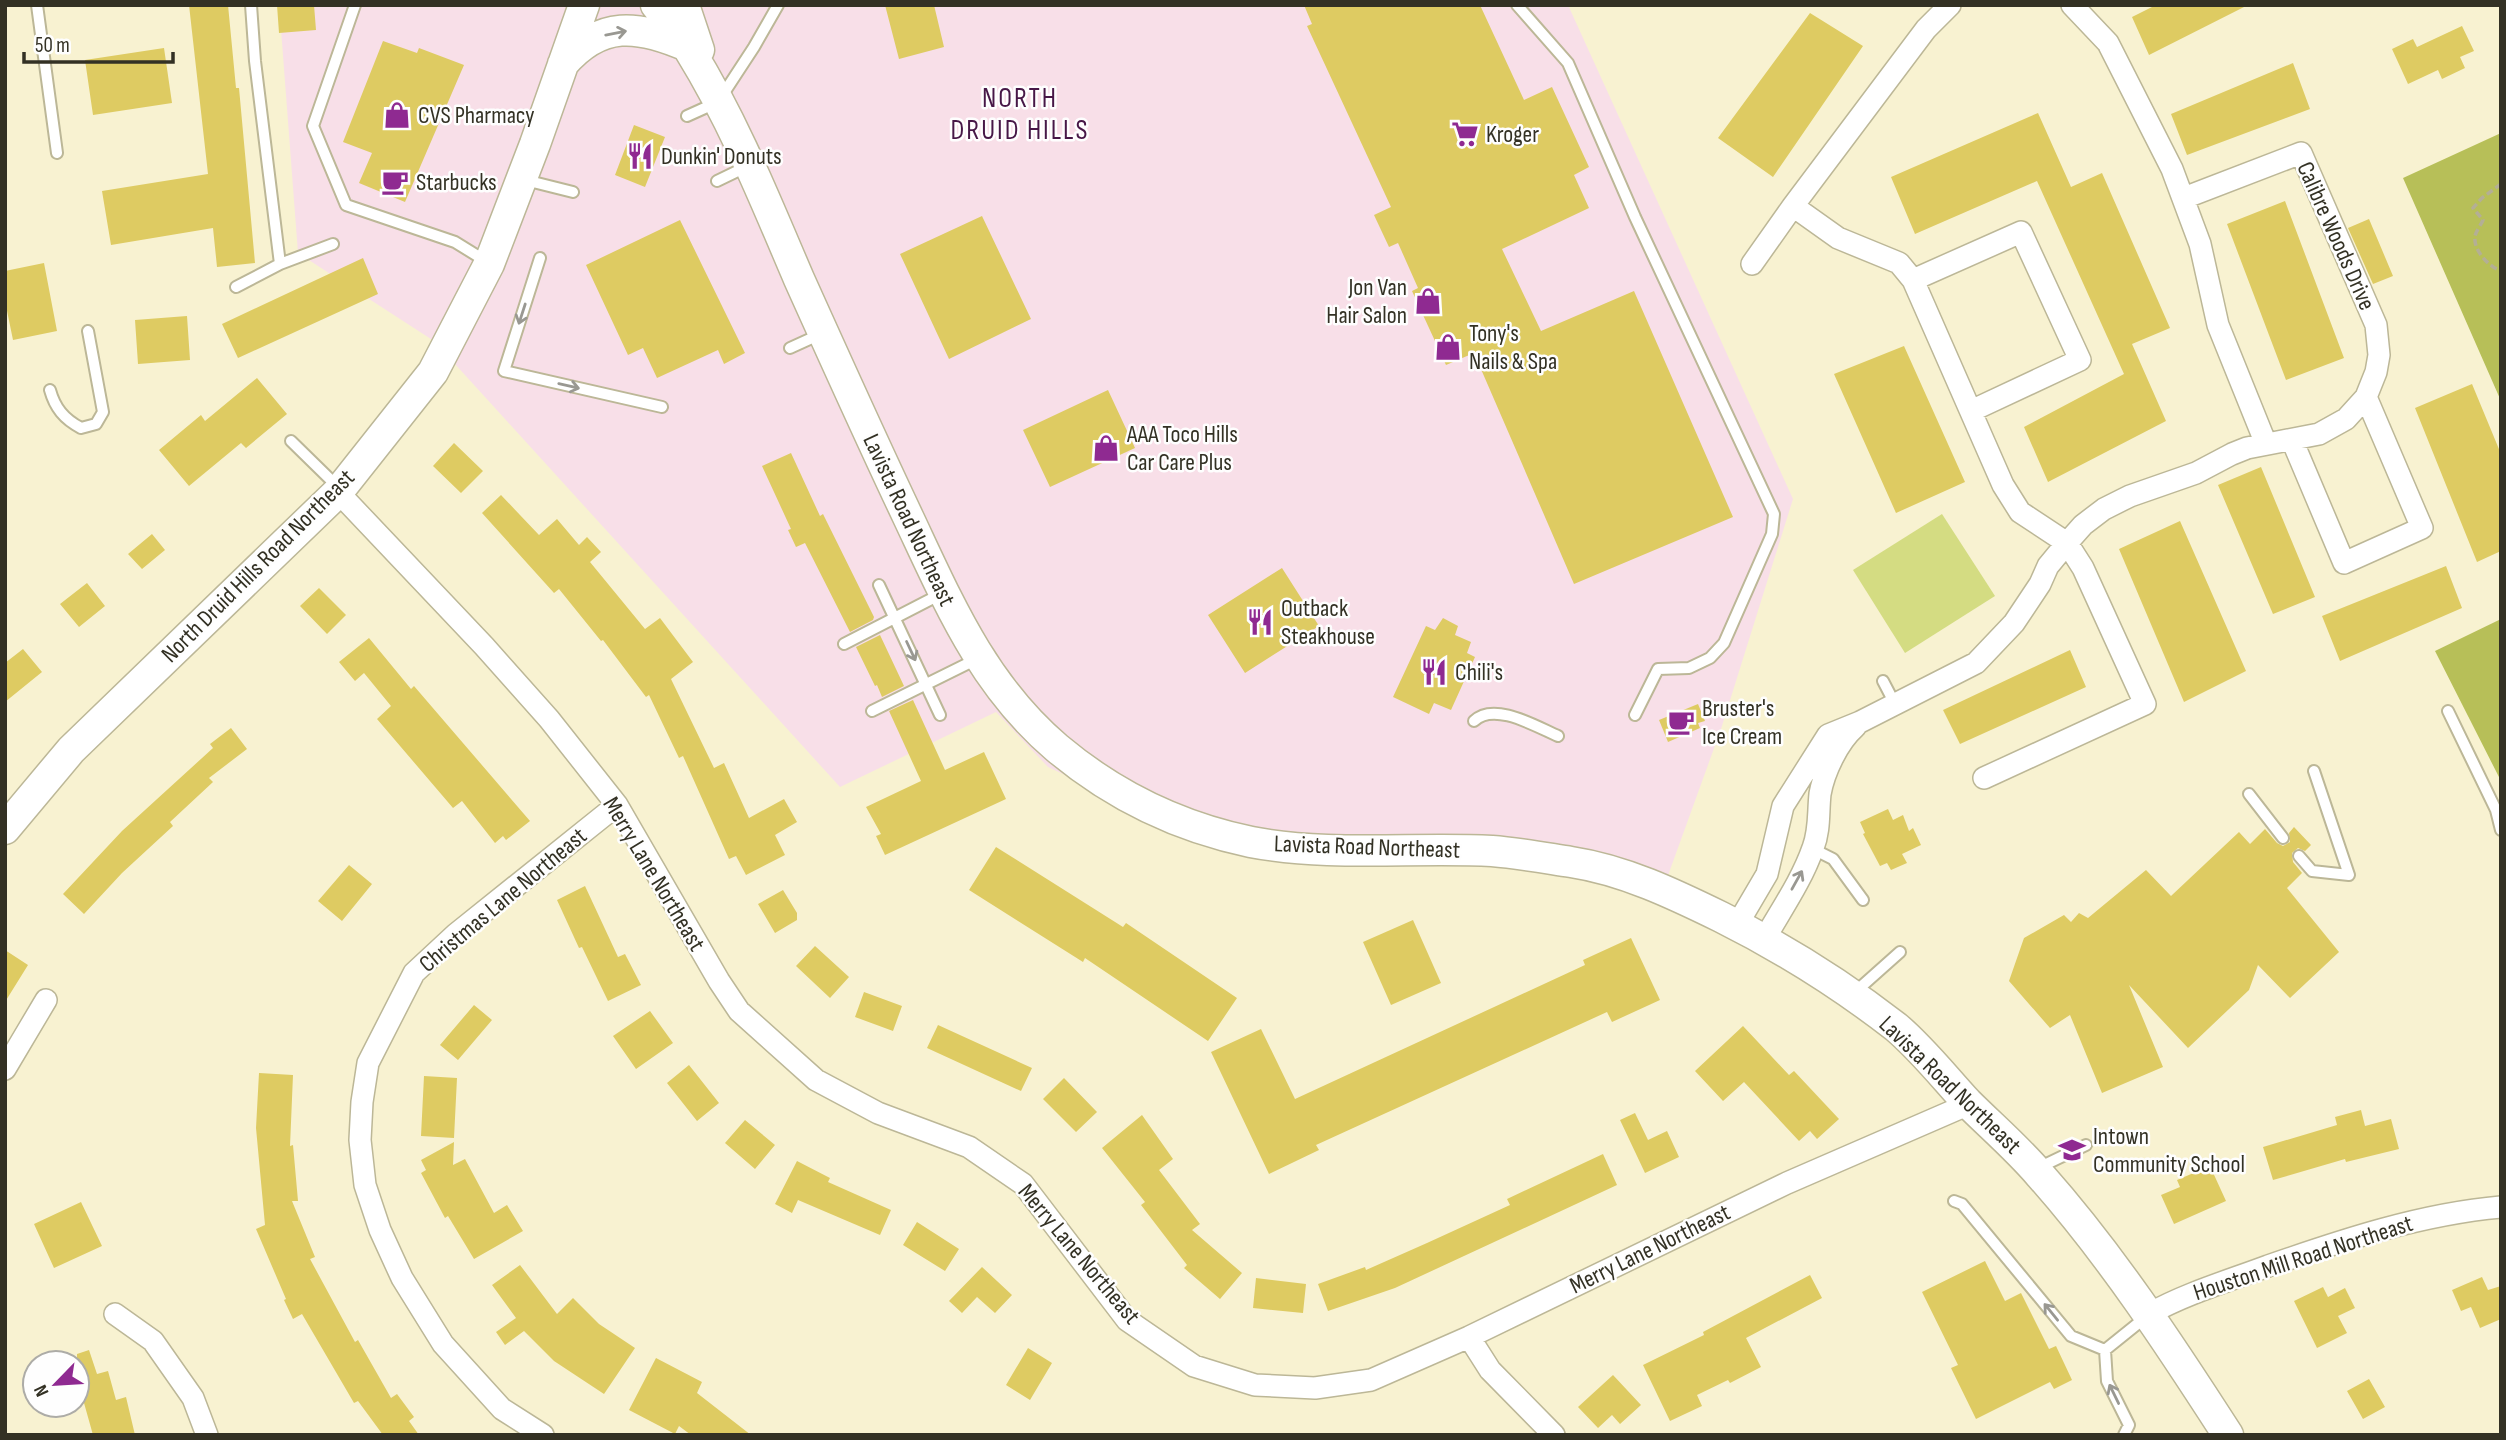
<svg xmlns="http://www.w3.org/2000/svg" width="2506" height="1440" font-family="'Sofia Sans Condensed',sans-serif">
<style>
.commercial{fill:#f8dfe8}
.green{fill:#d4dc82}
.forest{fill:#b7bf58}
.building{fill:#decb62}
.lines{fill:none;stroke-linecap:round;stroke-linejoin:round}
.lane-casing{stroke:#bcb797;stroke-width:14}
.street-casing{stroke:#bcb797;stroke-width:24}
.secondary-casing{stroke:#bcb797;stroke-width:33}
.path{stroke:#b4af95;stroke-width:3.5;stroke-dasharray:7 3.5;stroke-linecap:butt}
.lane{stroke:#fff;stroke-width:10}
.street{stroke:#fff;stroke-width:21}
.secondary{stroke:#fff;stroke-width:30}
.oneway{stroke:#999892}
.labels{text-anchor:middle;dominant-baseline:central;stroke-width:5;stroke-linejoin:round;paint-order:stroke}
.poi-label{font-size:24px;fill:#333124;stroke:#fefefe;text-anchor:start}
.street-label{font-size:24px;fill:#333124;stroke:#fefefe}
.quarter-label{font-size:28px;letter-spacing:2px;fill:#471747;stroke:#fefefe}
</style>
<rect width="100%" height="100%" fill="#f8f2d1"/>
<!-- commercial -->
<path class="commercial" d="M288 5H1568L1793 499 1721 729 1662 892 1499 849 1412 857 1131 806 1048 767 996 712 840 787 434 341 298 253 281 29Z"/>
<!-- green -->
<path class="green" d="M1942 514 1995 596 1905 653 1853 570Z"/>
<!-- forest -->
<path class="forest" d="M2501 133V401L2403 178Z
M2501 619V781L2435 651Z"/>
<!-- building -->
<path class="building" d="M189 5H228L236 88H239L255 263 217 267 213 228 111 245 102 191 208 174Z
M277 5H314L316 30 279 33Z
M885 5H934L944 47 899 59Z
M1304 5H1480L1524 100 1552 87 1589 167 1574 175 1589 208 1502 249 1541 331 1634 291 1733 517 1574 584 1474 353 1446 365 1412 291 1418 288 1398 243 1389 247 1374 215 1391 207 1307 26 1312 24Z
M2156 5H2248L2149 55 2132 17Z
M1810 13 1863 46 1773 177 1718 138Z
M2462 26 2474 51 2460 57 2465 68 2442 79 2438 70 2408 84 2392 49 2413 39 2417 47Z
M383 41 417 53 419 48 464 65 405 202 359 183 372 153 343 142Z
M164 48 172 103 93 115 85 60Z
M2293 63 2310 109 2187 155 2171 114Z
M2038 113 2071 187 2102 173 2170 328 2132 344 2166 421 2048 482 2024 427 2124 374 2037 181 1915 234 1891 177Z
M634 125 665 137 645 187 615 175Z
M2285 201 2344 358 2286 380 2227 224Z
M982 216 1031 319 949 359 900 254Z
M2369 219 2393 276 2373 284 2348 228Z
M680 220 745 353 724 364 718 350 657 378 643 348 628 355 586 265Z
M363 258 378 294 238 358 222 324Z
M44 263 57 331 13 340 5 301V271Z
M187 316 190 360 138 364 135 320Z
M1904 346 1965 482 1896 513 1834 374Z
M257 378 287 414 246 448 241 443 189 486 159 450 201 415 205 421Z
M2472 384 2501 454V551L2477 562 2415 408Z
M1108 390 1135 448 1050 487 1023 430Z
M454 443 483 471 461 493 433 466Z
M791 453 820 516 823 514 874 617 873 620 850 632 805 543 796 547 788 530 791 529 762 466Z
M2261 467 2315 597 2273 614 2218 485Z
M501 495 539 535 557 519 579 545 587 537 601 552 590 562 645 629 660 618 693 662 671 679 714 768 724 763 749 818 784 799 797 822 775 835 785 855 746 875 736 856 729 859 683 756 679 758 649 695 646 697 603 640 601 641 559 589 554 593 482 513Z
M2180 521 2246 671 2184 702 2119 549Z
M152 534 165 550 142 569 128 554Z
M2446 566 2462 608 2340 661 2322 616Z
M1282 568 1319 626 1245 673 1208 615Z
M87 583 105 606 79 627 60 604Z
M319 588 346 615 327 634 300 606Z
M1443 618 1458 626 1455 635 1471 642 1467 653 1475 657 1451 710 1434 703 1429 714 1393 697 1426 626 1435 630Z
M880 635 904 686 882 697 877 685 875 686 856 647Z
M369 638 411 689 414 686 530 821 506 840 503 836 495 843 462 801 453 808 377 719 391 706 364 673 355 681 339 662Z
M23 649 42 672 5 702V663Z
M2070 650 2086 687 1960 744 1943 710Z
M913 700 945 770 984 752 1006 799 885 855 876 836 881 834 866 807 921 781 889 711Z
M1698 704 1705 721 1698 723 1700 728 1668 742 1659 720Z
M231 728 247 749 209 778 213 782 170 822 173 826 122 873 84 914 63 894 122 831 213 748 210 744Z
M1888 809 1893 820 1903 815 1909 831 1913 828 1921 845 1902 854 1907 863 1891 870 1887 863 1880 866 1863 834 1865 833 1860 822Z
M2294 827 2311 845 2305 851 2298 848 2292 853 2293 862 2302 873 2287 888 2339 952 2290 998 2258 965 2249 990 2188 1048 2129 985 2163 1067 2102 1093 2070 1015 2050 1028 2009 981 2024 938 2064 915 2071 922 2079 913 2088 918 2146 870 2171 896 2239 832 2250 844 2265 829 2277 843 2283 846 2290 842 2289 833Z
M996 847 1123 927 1126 923 1237 998 1208 1041 1085 958 1083 962 969 890Z
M349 865 372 884 342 921 318 901Z
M585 886 618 957 625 954 641 985 608 1001 582 947 579 948 557 900Z
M783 890 797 913V920L775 933 758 904Z
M1413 920 1441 983 1391 1005 1363 942Z
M1631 938 1660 1000 1612 1022 1607 1012 1316 1145 1319 1150 1269 1174 1211 1052 1261 1029 1295 1099 1585 965 1583 960Z
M815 946 849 977 830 998 796 966Z
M5 950 28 965 5 1002Z
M864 992 902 1006 893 1031 855 1017Z
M474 1005 492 1020 458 1060 440 1045Z
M650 1011 673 1043 636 1069 613 1036Z
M938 1025 1032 1068 1021 1091 927 1048Z
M1743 1026 1789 1075 1794 1071 1839 1119 1817 1139 1810 1131 1799 1141 1744 1082 1723 1101 1695 1071Z
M689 1065 719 1103 697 1121 667 1083Z
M259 1073 293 1075 290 1146 293 1145 298 1201H292L315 1257 310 1259 355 1342 358 1340 391 1398 397 1394 414 1417 409 1421 419 1435H383L358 1401 354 1403 302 1314 293 1319 284 1300 286 1299 256 1229 265 1225 256 1128Z
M424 1076 457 1078 454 1138 421 1136Z
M1064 1078 1097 1112 1076 1132 1043 1099Z
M2361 1110 2365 1126 2391 1119 2399 1149 2346 1162 2345 1159 2273 1180 2263 1147 2337 1125 2335 1117Z
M1635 1113 1648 1140 1667 1131 1679 1157 1645 1173 1620 1120Z
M1142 1115 1173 1159 1159 1170 1200 1224 1192 1230 1242 1273 1220 1299 1184 1268 1187 1265 1141 1205 1145 1202 1102 1148Z
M745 1120 775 1145 755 1169 725 1143Z
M454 1142 453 1165 465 1159 494 1213 507 1205 523 1231 474 1259 448 1216 445 1218 421 1173 426 1170 421 1160Z
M1603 1154 1617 1185 1395 1288 1328 1311 1318 1284 1365 1267 1366 1270 1427 1243 1510 1205 1507 1199Z
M797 1161 830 1178 828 1182 891 1210 880 1235 798 1200 792 1213 775 1204Z
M2210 1166 2226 1201 2174 1224 2161 1195 2180 1187 2177 1180Z
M81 1202 102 1246 54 1268 34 1224Z
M917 1222 959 1249 945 1271 903 1245Z
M1985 1261 2005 1301 2021 1293 2049 1349 2056 1346 2072 1380 2054 1389 2050 1382 1976 1419 1951 1368 1958 1365 1922 1292Z
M520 1265 557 1314 573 1298 599 1324 635 1348 604 1394 554 1361 524 1331 505 1345 496 1332 516 1318 492 1285Z
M982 1267 1012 1295 995 1313 977 1297 962 1313 949 1301Z
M1810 1275 1822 1298 1746 1338 1761 1367 1730 1383 1728 1380 1697 1395 1702 1406 1670 1421 1643 1365 1704 1335 1703 1332Z
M2482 1277 2488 1290 2501 1286V1319L2480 1328 2471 1307 2461 1311 2452 1290Z
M1256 1278 1306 1284 1303 1313 1253 1308Z
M2323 1287 2328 1297 2345 1288 2355 1308 2338 1316 2347 1333 2317 1348 2294 1301Z
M1028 1348 1052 1363 1030 1400 1006 1385Z
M89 1350 97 1374 108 1371 116 1400 126 1397 135 1435H93L77 1378V1354Z
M656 1358 702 1382 697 1393 751 1435H691L679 1426 675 1434 629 1410Z
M1613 1375 1641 1405 1620 1424 1612 1415 1598 1428 1578 1407Z
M2369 1379 2385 1407 2363 1419 2347 1391Z"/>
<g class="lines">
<defs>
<path id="lane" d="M37 5 57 153
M355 5 313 126 346 205 455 242 489 263
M1517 5 1568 63 1635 217 1774 514 1772 534 1724 643 1710 658 1689 668 1658 669 1635 715
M687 116 718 102 754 47 778 5
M525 180 573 192
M717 181 748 166
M540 258 504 371 662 407
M280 264 333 244
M236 287 280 264 255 61 251 5
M790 348 823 333
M50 390C55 408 64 419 81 428L96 424 103 412 88 331
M291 441 338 487
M879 585 940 715
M844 644 941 594
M1883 681 1895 704
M872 711 979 658
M2448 711 2496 810 2501 830
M1474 721C1494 701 1537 727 1558 736
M2249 794 2283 838
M1813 849 1833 859 1863 900
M2299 856 2312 871 2349 875 2314 771
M1854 993 1900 952
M2038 1168 2086 1145
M1954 1201 1962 1204 2071 1336 2105 1350
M2105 1350 2107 1381 2129 1425 2124 1435
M2105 1350 2146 1317"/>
<path id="street" d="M1950 5 1926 29 1793 206 1838 238 1899 263 1913 280 2003 485 2020 512 2067 543 2083 568 2145 704 1984 778
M2072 5 2108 43 2172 169 2200 244 2218 325 2266 444
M1752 264 1793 206
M1913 280 2021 232 2080 360 1971 411
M2292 440 2344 563 2422 528 2366 397
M338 492 484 646 549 719 617 805 719 981 739 1011 816 1080 878 1113 969 1147 1023 1184 1127 1320 1194 1366 1255 1385 1315 1388 1371 1380 1469 1337 1787 1183 1969 1104
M1737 925 1767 874 1783 806 1828 735 1860 722 1976 663 2014 623 2040 584 2048 566 2067 543 2083 525 2104 509 2130 496 2196 473 2232 454 2247 448 2319 434 2346 419 2366 397 2376 372 2379 355 2376 325 2301 153 2184 198
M1764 940C1781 910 1802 880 1813 848 1820 830 1818 813 1820 794 1824 772 1838 742 1855 727
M5 1069 46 1000
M115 1314 153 1341 193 1398 207 1435
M2149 1314C2187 1293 2228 1281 2268 1266 2343 1240 2421 1214 2501 1207
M1469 1337 1490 1370 1554 1435
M543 1435 502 1409 443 1344 402 1278 380 1230 365 1185 360 1140 362 1102 368 1063 414 973 456 934 617 805"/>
<path id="secondary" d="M656 5C668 20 680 35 690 51 734 122 766 202 799 279 835 359 871 439 909 519 949 604 983 685 1057 748 1113 795 1179 827 1251 842 1330 857 1412 847 1492 851 1518 853 1545 858 1571 862 1624 870 1674 894 1721 917 1783 948 1842 985 1896 1027 1922 1049 1944 1077 1967 1102 1991 1126 2018 1149 2040 1175 2111 1255 2170 1345 2228 1435
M684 5 699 50
M563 64C601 20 638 25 687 46
M5 829 71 750 338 492 433 372 489 264 535 144 584 5"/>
</defs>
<!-- lane casing -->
<use href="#lane" class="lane-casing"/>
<!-- street casing -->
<use href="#street" class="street-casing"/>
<!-- secondary casing -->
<use href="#secondary" class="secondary-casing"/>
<!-- path -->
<path class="path" d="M2501 184 2482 198 2473 208 2483 220C2481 225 2476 231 2475 236 2473 250 2488 266 2501 271"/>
<!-- lane -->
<use href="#lane" class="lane"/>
<!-- street -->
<use href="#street" class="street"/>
<!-- secondary -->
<use href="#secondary" class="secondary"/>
</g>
<!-- one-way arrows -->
<defs><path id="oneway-shaft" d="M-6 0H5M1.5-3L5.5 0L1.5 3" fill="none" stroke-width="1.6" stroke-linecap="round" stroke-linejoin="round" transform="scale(1.75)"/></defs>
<g class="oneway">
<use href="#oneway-shaft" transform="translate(616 33) rotate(-11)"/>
<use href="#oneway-shaft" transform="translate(522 314) rotate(108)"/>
<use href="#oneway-shaft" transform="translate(569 386) rotate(13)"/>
<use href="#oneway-shaft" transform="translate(911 651) rotate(65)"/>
<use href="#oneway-shaft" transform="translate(1797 880) rotate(-61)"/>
<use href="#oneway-shaft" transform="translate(2051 1312) rotate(-129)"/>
<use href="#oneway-shaft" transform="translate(2114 1394) rotate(-116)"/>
</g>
<!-- icons -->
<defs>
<symbol id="shop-bare" viewBox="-9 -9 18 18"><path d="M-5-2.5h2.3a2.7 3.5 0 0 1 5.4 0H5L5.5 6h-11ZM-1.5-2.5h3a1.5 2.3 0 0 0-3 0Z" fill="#8f2a91" stroke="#fefefe" stroke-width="2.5" paint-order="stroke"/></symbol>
<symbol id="supermarket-bare" viewBox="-9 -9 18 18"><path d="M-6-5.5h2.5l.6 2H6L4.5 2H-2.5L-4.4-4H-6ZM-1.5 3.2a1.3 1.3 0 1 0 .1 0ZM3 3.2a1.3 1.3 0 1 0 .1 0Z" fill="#8f2a91" stroke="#fefefe" stroke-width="2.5" paint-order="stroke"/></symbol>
<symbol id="restaurant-bare" viewBox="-9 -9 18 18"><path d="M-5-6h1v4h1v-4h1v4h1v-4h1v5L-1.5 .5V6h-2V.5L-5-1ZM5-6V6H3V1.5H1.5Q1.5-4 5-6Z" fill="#8f2a91" stroke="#fefefe" stroke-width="2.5" paint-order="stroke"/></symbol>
<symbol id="cafe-bare" viewBox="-9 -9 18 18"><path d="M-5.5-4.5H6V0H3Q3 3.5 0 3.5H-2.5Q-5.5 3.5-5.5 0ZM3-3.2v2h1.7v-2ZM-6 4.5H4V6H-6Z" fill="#8f2a91" stroke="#fefefe" stroke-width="2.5" paint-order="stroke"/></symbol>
<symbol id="school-bare" viewBox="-9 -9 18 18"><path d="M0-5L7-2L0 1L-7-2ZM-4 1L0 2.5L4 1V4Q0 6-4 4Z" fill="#8f2a91" stroke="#fefefe" stroke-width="2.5" paint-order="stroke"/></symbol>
</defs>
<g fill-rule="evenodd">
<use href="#shop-bare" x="378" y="96" width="38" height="38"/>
<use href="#supermarket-bare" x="1446" y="115" width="38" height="38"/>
<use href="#restaurant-bare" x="621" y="137" width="38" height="38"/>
<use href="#cafe-bare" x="376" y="163" width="38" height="38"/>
<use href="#shop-bare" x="1409" y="282" width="38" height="38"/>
<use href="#shop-bare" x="1429" y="328" width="38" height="38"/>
<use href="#shop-bare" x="1087" y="429" width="38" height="38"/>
<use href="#restaurant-bare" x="1241" y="603" width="38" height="38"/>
<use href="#restaurant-bare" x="1415" y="653" width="38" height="38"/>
<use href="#cafe-bare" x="1662" y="703" width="38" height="38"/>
<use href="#school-bare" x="2053" y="1131" width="38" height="38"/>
</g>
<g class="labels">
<!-- poi labels -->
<g class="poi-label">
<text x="418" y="115">CVS Pharmacy</text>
<text x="1486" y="134">Kroger</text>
<text x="661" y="156">Dunkin' Donuts</text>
<text x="416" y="182">Starbucks</text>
<text x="1407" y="287" text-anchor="end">Jon Van<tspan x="1407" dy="28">Hair Salon</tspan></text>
<text x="1469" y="333">Tony's<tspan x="1469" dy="28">Nails &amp; Spa</tspan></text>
<text x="1127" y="434">AAA Toco Hills<tspan x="1127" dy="28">Car Care Plus</tspan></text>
<text x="1281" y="608">Outback<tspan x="1281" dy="28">Steakhouse</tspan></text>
<text x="1455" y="672">Chili's</text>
<text x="1702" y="708">Bruster's<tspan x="1702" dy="28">Ice Cream</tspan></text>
<text x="2093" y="1136">Intown<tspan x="2093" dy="28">Community School</tspan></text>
</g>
<!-- street labels -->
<g class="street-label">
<text transform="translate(2336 236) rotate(66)">Calibre Woods Drive</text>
<text transform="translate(909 520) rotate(65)">Lavista Road Northeast</text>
<text transform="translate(258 566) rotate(-45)">North Druid Hills Road Northeast</text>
<text transform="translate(1367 847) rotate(2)">Lavista Road Northeast</text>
<text transform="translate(654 874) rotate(59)">Merry Lane Northeast</text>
<text transform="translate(503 900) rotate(-40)">Christmas Lane Northeast</text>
<text transform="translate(1950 1085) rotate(44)">Lavista Road Northeast</text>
<text transform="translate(1650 1249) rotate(-26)">Merry Lane Northeast</text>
<text transform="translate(1079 1254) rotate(50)">Merry Lane Northeast</text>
<text transform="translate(2303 1258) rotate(-18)">Houston Mill Road Northeast</text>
</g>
<!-- quarter labels -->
<g class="quarter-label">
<text x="1020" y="98">NORTH<tspan x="1020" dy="32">DRUID HILLS</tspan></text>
</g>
</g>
<!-- border -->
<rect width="2506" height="1440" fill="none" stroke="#333124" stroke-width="14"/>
<!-- north arrow -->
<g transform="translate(56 1384) rotate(245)"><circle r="33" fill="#fefefe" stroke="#adaca7" stroke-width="2"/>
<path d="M0-5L12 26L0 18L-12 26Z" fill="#8f2a91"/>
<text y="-10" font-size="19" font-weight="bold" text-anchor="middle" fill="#333124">N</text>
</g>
<!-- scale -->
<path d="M24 52v10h149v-10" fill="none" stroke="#333124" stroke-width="3.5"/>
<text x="35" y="52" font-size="21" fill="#333124" stroke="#fefefe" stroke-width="5" paint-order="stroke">50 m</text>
</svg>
